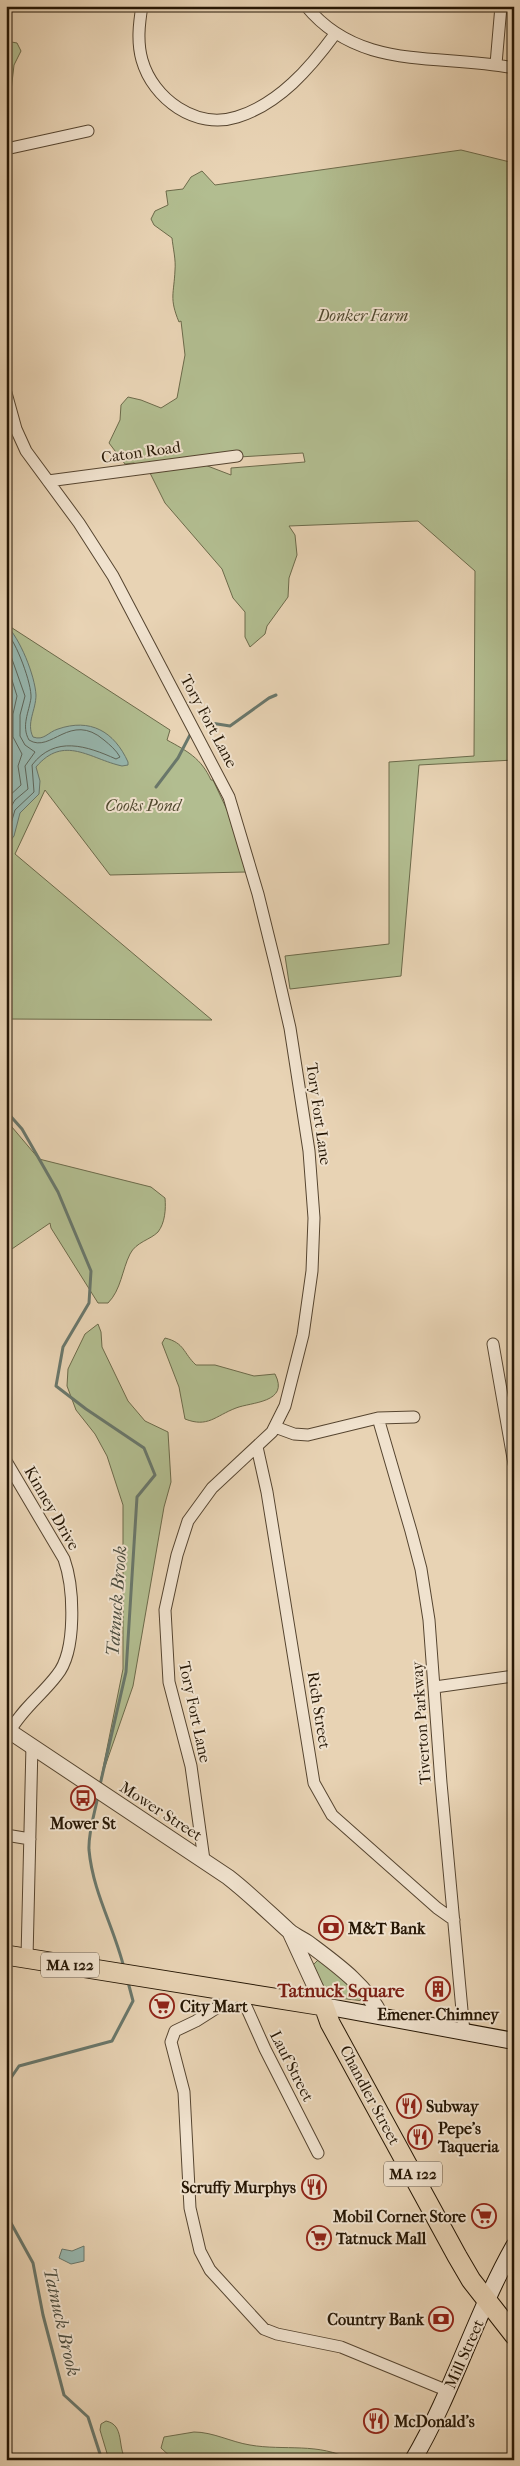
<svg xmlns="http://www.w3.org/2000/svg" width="520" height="2466" font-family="'IM FELL French Canon',serif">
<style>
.green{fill:#b2bd90;stroke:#6c6a4a;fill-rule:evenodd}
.water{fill:#97b7af;stroke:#69776b}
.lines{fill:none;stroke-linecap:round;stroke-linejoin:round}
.shore{stroke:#5e665a;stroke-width:1}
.stream{stroke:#69776b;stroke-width:3}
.minor-casing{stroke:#564530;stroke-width:13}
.tertiary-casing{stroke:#564530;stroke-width:17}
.secondary-casing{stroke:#251604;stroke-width:18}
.primary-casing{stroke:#251604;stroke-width:21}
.minor{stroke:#f0e2ce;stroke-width:11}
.tertiary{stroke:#f0e2ce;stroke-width:15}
.secondary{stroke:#f0e2ce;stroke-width:16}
.primary{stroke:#e8d3b4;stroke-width:19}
.labels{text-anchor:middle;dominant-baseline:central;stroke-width:4;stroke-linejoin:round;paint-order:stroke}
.shield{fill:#f0e2ce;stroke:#625341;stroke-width:1}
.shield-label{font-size:15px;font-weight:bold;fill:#251604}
.park-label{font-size:16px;font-style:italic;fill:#4f482e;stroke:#f0e2ce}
.street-label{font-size:16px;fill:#251604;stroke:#f0e2ce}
.poi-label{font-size:16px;font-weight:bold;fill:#251604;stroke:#f0e2ce;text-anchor:start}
.water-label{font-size:18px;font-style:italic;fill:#4d4e40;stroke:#f0e2ce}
.quarter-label{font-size:19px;font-weight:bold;fill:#7a1f14;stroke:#f0e2ce}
</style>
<rect width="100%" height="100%" fill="#e8d3b4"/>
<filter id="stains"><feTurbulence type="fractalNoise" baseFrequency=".004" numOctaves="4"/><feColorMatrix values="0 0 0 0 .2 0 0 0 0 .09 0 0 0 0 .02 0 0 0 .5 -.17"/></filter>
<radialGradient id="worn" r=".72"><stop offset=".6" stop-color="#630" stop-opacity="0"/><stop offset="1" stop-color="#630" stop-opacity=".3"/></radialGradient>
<!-- green -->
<path class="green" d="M6 41 17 43 21 51 14 65 10 100 6 106Z
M461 150 514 163V760L419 765 401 976 290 989 285 956 389 944V762L474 756 475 571 418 521 289 526 295 535 297 555 289 578 288 597 267 626 265 634 250 647 245 637V612L233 598 222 569 165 503 150 473 134 463 125 464 109 443 120 420 121 405 128 397 141 400 161 408 177 398 185 355 181 321 179 322C169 298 174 294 175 270 176 260 173 248 172 238L154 225 151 219 155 211 168 205 166 191 183 189 191 177 202 171 215 185ZM303 453 305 462 231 468V475L192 460Z
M6 624 170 730 167 740C187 751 201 758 211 780H213L228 812 246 872 110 875 45 790 15 854 212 1020 6 1019Z
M6 1120 39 1159 151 1187 165 1198C166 1209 165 1223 158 1232 150 1240 136 1242 130 1254 122 1270 121 1290 108 1303H98L51 1228 50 1223 6 1253Z
M98 1324 101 1332 102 1347 128 1401 145 1421 168 1432 171 1482 164 1507 133 1686 101 1778 123 1669V1505L107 1456 95 1434 76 1410 67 1386 68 1369 85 1334Z
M165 1338C185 1343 183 1353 196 1365H215L254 1376 275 1374C290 1403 251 1402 236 1408 215 1416 208 1428 185 1419L179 1387 162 1343Z
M319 1959 359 1992 364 2001 330 1997 312 1966Z
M106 2421C125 2425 117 2447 126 2460H109L100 2430 101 2424Z
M194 2432C213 2432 231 2442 250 2445 284 2451 319 2442 351 2460H174L161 2448 164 2437Z"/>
<!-- water -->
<path class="water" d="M6 625C20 638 35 676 36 695 36 710 26 723 33 737 44 741 48 732 58 729 90 718 114 731 128 762V765L122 766C90 759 64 734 36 767L40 781 39 794 20 813 14 836 6 846 8 723 6 718Z
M84 2246V2261L71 2264 59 2258 62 2249 72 2251Z"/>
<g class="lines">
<!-- shore -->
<path class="shore" d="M6 632C16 641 32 684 31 698 29 712 21 726 29 740 51 754 70 711 104 740 110 745 116 750 120 757L116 759C87 746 55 735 32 765L34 792 15 810 6 840
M6 642 25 696 20 715V736L25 745 35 752 25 766 28 789 15 800 6 815
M6 661 17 696 13 714V737L22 754 18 766 21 785 6 799"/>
<!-- stream -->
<path class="stream" d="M205 726 211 723 230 726 269 698 276 695
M156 787 178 758 191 733
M6 1111 22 1129 58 1192 91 1271 89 1303 63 1347 56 1386 86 1409 144 1448 155 1475 137 1497 126 1672 100 1785
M98 1796C95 1812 88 1833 89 1850 93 1893 114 1927 124 1968
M6 2085 19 2066 112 2041 133 2001 128 1982
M6 2214 33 2263 43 2315 64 2395 88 2417 102 2460"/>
<defs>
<path id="minor" d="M142 6C139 24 137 42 142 60 153 99 196 130 237 117 279 104 310 68 335 34
M306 6C360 72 439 53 514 68
M496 64 501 6
M6 149 88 131
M6 393 16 429 26 451 79 523 113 576 229 797 258 894 276 967 290 1028 309 1151 314 1218 312 1271 303 1335 285 1406 272 1432 212 1488 188 1521 177 1555 165 1610 169 1682 191 1766 204 1860
M48 481 237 456
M493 1344 514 1464
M378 1418 411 1531 421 1569 429 1620 441 1783 464 2032
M275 1427 294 1434 308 1435 378 1418 414 1417
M257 1447 267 1492 314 1783 332 1815 437 1908 454 1920
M6 1461 64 1559C74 1587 77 1651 57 1675 42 1695 22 1709 10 1731
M435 1687 514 1676
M6 1835 30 1839
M27 1958 32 1745
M318 2153 265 2049 240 1993 196 2021 175 2031 171 2042 184 2092 190 2208 200 2251 210 2270 264 2329 277 2334 341 2347 448 2391"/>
<path id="tertiary" d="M6 1729 228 1877C250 1894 269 1913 289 1931 295 1936 302 1939 308 1943 336 1964 366 1985 381 2016
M290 1932 324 2006"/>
<path id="secondary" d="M324 2006 514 2041
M413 2460C453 2392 475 2315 514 2246"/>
<path id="primary" d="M6 1955 324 2006 330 2023 457 2256 471 2280 514 2335"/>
</defs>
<!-- minor casing -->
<use href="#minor" class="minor-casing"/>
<!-- tertiary casing -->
<use href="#tertiary" class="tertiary-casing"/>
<!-- secondary casing -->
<use href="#secondary" class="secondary-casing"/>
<!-- primary casing -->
<use href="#primary" class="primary-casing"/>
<!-- minor -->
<use href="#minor" class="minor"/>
<!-- tertiary -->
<use href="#tertiary" class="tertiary"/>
<!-- secondary -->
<use href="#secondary" class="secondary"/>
<!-- primary -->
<use href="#primary" class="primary"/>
</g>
<!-- icons -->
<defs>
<symbol id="bus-ring" viewBox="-11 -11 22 22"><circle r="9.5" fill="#f0e2ce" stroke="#8f2418" stroke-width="1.5"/><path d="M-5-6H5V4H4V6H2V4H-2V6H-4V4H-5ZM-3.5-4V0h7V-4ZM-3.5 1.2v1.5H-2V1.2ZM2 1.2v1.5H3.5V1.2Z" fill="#8f2418"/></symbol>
<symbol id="bank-ring" viewBox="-11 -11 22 22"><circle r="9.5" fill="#f0e2ce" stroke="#8f2418" stroke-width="1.5"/><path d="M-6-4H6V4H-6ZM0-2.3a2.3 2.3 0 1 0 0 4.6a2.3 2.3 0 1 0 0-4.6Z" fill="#8f2418"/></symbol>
<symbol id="building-ring" viewBox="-11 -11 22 22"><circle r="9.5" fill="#f0e2ce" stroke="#8f2418" stroke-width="1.5"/><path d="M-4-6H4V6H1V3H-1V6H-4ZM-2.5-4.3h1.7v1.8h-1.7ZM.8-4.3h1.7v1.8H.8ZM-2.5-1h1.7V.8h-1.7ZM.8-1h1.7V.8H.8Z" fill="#8f2418"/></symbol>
<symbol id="supermarket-ring" viewBox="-11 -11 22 22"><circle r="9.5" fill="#f0e2ce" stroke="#8f2418" stroke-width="1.5"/><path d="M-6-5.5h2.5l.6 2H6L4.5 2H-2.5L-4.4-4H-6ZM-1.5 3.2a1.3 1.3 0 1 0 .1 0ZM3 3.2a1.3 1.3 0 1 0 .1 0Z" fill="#8f2418"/></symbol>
<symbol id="restaurant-ring" viewBox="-11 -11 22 22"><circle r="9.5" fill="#f0e2ce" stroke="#8f2418" stroke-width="1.5"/><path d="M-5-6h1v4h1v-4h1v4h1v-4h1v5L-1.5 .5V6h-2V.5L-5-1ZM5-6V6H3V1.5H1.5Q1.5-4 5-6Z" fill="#8f2418"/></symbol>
</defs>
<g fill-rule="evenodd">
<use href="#bus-ring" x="69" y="1784" width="28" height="28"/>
<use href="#bank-ring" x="317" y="1914" width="28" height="28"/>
<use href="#building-ring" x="424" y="1975" width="28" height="28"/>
<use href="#supermarket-ring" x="148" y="1992" width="28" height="28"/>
<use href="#restaurant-ring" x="395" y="2092" width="28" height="28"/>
<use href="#restaurant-ring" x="406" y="2123" width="28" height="28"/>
<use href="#restaurant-ring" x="300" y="2173" width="28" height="28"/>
<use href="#supermarket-ring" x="470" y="2202" width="28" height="28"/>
<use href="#supermarket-ring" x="305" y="2224" width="28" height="28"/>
<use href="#bank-ring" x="427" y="2305" width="28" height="28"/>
<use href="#restaurant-ring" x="362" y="2407" width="28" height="28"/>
</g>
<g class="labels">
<!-- shield labels -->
<g class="shield">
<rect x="41" y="1952.5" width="58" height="25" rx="4"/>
<rect x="384" y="2161.5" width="58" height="25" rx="4"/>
</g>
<g class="shield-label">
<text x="70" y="1965">MA 122</text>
<text x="413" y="2174">MA 122</text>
</g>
<!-- park labels -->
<g class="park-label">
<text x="363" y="315">Donker Farm</text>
<text x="143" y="805">Cooks Pond</text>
</g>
<!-- street labels -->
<g class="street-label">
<text transform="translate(141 452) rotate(-8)">Caton Road</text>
<text transform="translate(209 721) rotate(62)">Tory Fort Lane</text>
<text transform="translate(319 1114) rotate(82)">Tory Fort Lane</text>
<text transform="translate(52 1508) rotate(60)">Kinney Drive</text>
<text transform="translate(319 1710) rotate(81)">Rich Street</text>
<text transform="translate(195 1712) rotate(78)">Tory Fort Lane</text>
<text transform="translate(421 1723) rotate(-94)">Tiverton Parkway</text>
<text transform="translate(161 1811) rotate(33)">Mower Street</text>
<text transform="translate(292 2066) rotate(63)">Lauf Street</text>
<text transform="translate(370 2095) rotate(62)">Chandler Street</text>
<text transform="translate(464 2354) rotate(-66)">Mill Street</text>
</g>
<!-- poi labels -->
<g class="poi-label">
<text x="83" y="1823" text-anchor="middle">Mower St</text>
<text x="348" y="1928">M&amp;T Bank</text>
<text x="180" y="2006">City Mart</text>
<text x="438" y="2014" text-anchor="middle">Emener Chimney</text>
<text x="426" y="2106">Subway</text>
<text x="438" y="2128">Pepe's<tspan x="438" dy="18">Taqueria</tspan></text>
<text x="296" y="2187" text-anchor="end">Scruffy Murphys</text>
<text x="466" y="2216" text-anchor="end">Mobil Corner Store</text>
<text x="336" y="2238">Tatnuck Mall</text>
<text x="424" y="2319" text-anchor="end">Country Bank</text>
<text x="394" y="2421">McDonald's</text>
</g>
<!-- water labels -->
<g class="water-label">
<text transform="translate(117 1601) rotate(-86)">Tatnuck Brook</text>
<text transform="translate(61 2322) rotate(77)">Tatnuck Brook</text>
</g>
<!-- quarter labels -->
<g class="quarter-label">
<text x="341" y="1991">Tatnuck Square</text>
</g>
</g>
<!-- margin -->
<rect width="520" height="2466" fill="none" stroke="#e8d3b4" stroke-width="25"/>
<rect x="8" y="8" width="505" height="2451" fill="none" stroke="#251604" stroke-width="2.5"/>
<rect x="12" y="12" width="495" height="2441" fill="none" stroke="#251604"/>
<rect width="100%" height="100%" filter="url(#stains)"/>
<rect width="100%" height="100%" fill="url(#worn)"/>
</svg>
